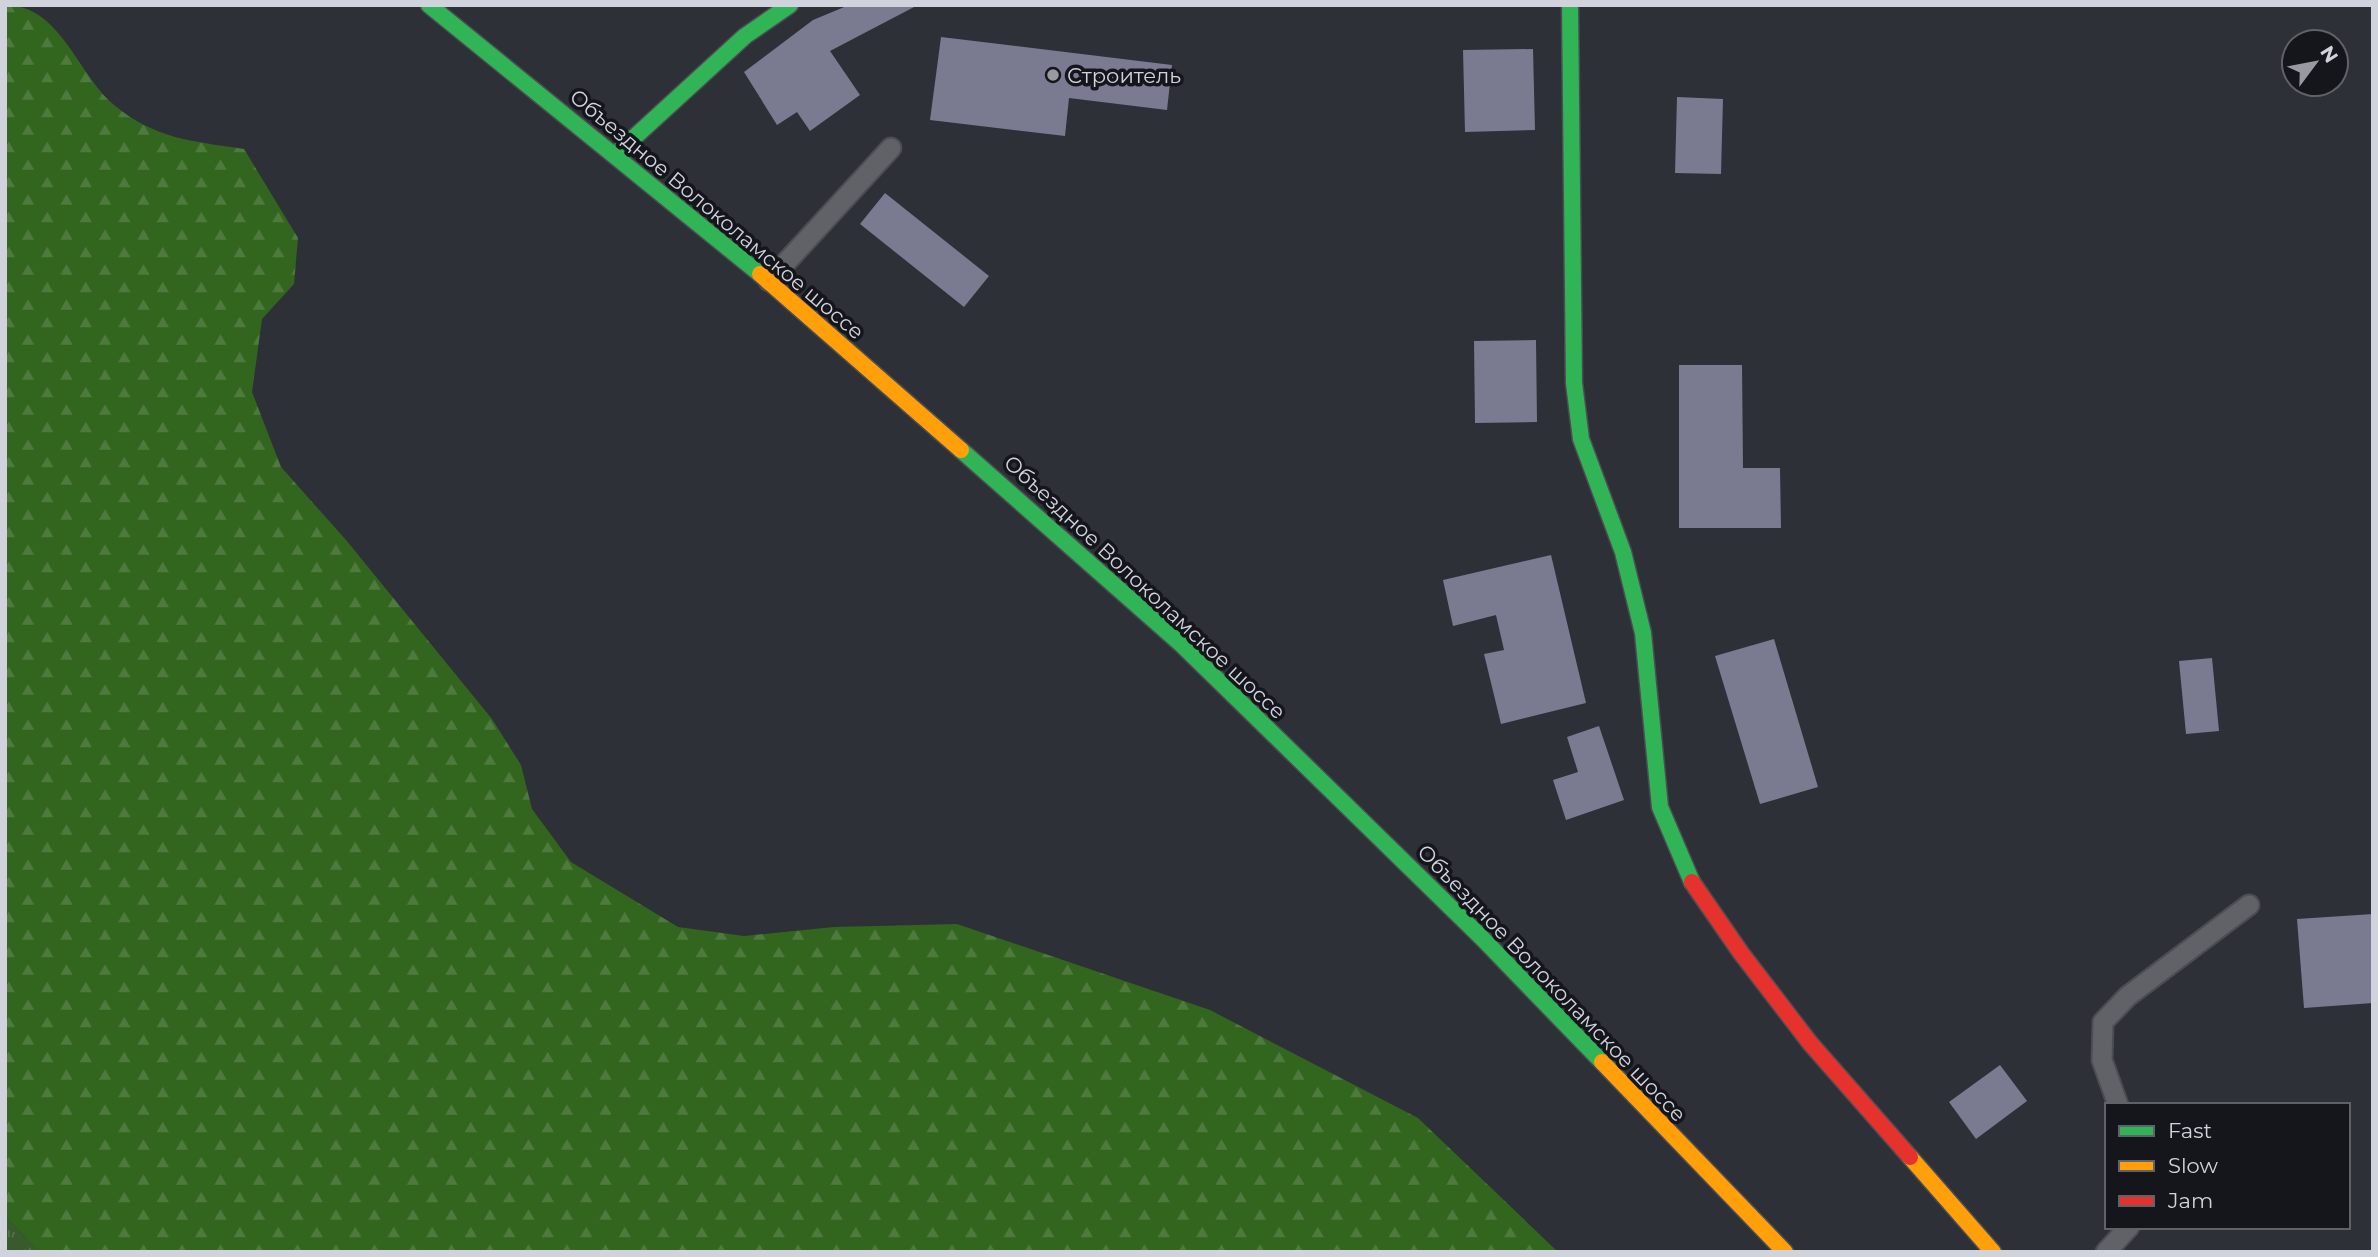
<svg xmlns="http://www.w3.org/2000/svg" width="2378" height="1257" font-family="Montserrat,sans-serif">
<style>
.grass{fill:url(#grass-tufts)}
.forest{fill:url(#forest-firs)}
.building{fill:#7a7b90}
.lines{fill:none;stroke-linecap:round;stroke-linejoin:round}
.lane-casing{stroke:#4c4d54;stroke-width:23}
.fast-casing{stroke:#4c4d54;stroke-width:19}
.slow-casing{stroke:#4c4d54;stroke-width:19}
.jam-casing{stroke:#4c4d54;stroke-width:19}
.lane{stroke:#606268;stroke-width:19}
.fast{stroke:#30b455;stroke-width:16}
.slow{stroke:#ff9f0a;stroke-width:16}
.jam{stroke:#e5322d;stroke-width:16}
.poi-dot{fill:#989aa2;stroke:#14161c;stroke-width:2.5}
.labels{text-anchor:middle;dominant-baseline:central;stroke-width:7;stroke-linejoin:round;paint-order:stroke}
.poi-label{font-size:21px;fill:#d1d3dc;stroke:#14161c;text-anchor:start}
.street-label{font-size:21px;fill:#d1d3dc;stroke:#14161c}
</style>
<defs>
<pattern id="grass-tufts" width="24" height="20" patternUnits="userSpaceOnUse" patternTransform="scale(1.75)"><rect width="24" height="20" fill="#385a2d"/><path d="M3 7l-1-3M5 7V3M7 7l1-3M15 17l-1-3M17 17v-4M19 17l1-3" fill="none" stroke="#54714b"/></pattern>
<pattern id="forest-firs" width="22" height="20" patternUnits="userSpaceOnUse" patternTransform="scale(1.75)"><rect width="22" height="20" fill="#32651e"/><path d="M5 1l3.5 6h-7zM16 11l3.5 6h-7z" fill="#4f7a3e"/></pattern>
</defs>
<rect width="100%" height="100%" fill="#2e3037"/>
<!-- grass -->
<path class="grass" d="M5 1216 39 1252H5Z"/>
<!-- forest -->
<path class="forest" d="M5 5C60 5 77 73 113 104 154 139 192 141 244 149L298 238 294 284 262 319 252 392 281 467 346 540 492 719 521 765 532 809 571 862 678 927 744 936 834 927 957 924 1210 1010 1418 1118 1558 1252H39L5 1216Z"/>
<!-- building -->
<path class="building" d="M849 5 916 6 830 51 860 95 810 131 797 112 777 125 744 72 813 20Z
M941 37 1172 65 1167 110 1069 98 1065 136 930 120Z
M1533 49 1535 130 1465 132 1463 50Z
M1677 97 1723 99 1721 174 1675 173Z
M885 193 989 276 964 307 860 224Z
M1536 340 1537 422 1475 423 1474 341Z
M1679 365H1742L1743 468H1780L1781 528H1679Z
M1551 555 1586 703 1501 724 1484 654 1504 650 1496 615 1453 626 1443 580Z
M1774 639 1818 787 1760 804 1715 656Z
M2212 658 2219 731 2186 734 2179 661Z
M1599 726 1624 800 1566 820 1553 780 1578 772 1567 737Z
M2373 914V1003L2304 1008 2297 919Z
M2000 1065 2027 1101 1976 1139 1949 1102Z"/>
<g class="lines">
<defs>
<path id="lane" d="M769 281 891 148
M2118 1105 2102 1060 2103 1022 2128 996 2249 905
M2106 1252 2129 1227"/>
<path id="fast" d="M429 5 760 274
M1570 5 1574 383 1581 439 1623 552 1643 633 1660 807 1692 882
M615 155 745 36 790 5
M961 450 1181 644 1482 938 1602 1062"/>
<path id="slow" d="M760 274 961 450
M1602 1062 1785 1252
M1910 1157 1993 1252"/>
<path id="jam" d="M1692 882 1741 953 1810 1043 1910 1157"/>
</defs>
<!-- lane casing -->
<use href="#lane" class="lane-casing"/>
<!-- fast casing -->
<use href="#fast" class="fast-casing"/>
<!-- slow casing -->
<use href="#slow" class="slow-casing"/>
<!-- jam casing -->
<use href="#jam" class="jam-casing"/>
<!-- lane -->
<use href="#lane" class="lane"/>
<!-- fast -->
<use href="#fast" class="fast"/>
<!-- slow -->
<use href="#slow" class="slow"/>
<!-- jam -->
<use href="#jam" class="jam"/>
</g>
<!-- markers -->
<circle class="poi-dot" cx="1053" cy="75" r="7"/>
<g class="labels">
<!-- poi labels -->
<g class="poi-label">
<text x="1067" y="75">Строитель</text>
</g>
<!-- street labels -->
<g class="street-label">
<text transform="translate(717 214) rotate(40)">Объездное Волоколамское шоссе</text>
<text transform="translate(1145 587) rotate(43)">Объездное Волоколамское шоссе</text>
<text transform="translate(1552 983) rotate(46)">Объездное Волоколамское шоссе</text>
</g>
</g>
<!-- border -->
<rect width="2378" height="1257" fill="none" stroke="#d1d3dc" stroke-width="14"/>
<!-- legend -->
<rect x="2105" y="1103" width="245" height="126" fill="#14161c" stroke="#606269" stroke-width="2"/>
<rect x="2119" y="1126" width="35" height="10" fill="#30b455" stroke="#606269" stroke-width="2"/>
<text x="2168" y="1138" font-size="21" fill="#d1d3dc">Fast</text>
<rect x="2119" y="1161" width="35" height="10" fill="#ff9f0a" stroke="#606269" stroke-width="2"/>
<text x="2168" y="1173" font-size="21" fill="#d1d3dc">Slow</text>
<rect x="2119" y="1196" width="35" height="10" fill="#e5322d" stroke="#606269" stroke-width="2"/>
<text x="2168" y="1208" font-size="21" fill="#d1d3dc">Jam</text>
<!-- north arrow -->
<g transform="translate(2315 63) rotate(58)"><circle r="33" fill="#14161c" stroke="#606269" stroke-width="2"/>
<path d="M0-5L12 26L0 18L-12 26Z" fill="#989aa2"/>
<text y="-10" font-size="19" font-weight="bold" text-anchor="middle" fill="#d1d3dc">N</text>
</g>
</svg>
